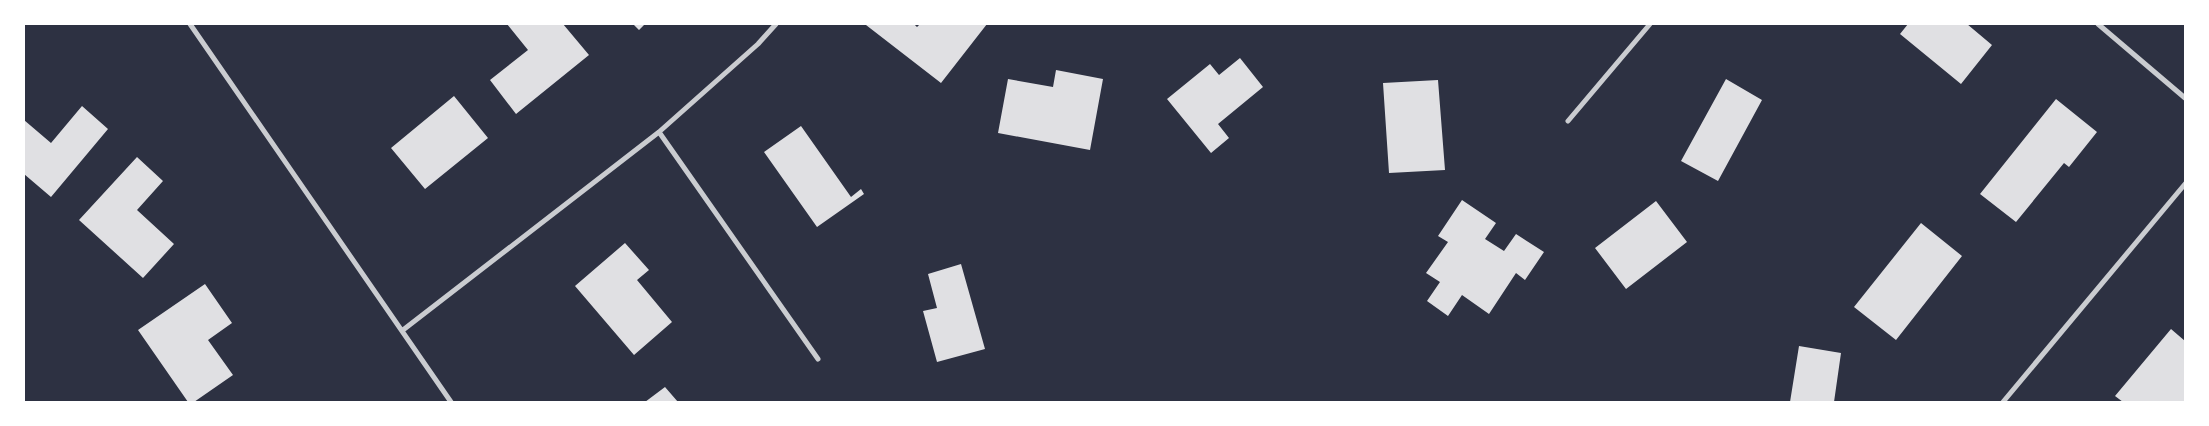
<svg xmlns="http://www.w3.org/2000/svg" width="2209" height="426" font-family="'Noto Serif',serif">
<style>
.building{fill:#e0e0e3}
.lines{fill:none;stroke-linecap:round;stroke-linejoin:round}
.minor{stroke:#caccd0;stroke-width:5}
</style>
<rect width="100%" height="100%" fill="#2d3142"/>
<!-- building -->
<path class="building" d="M507 24H563L589 55 516 114 490 80 528 50Z
M633 24H645L639 30Z
M867 24H914L917 27 920 24H987L941 83 866 25Z
M1908 24H1967L1992 45 1961 84 1900 34Z
M1240 58 1263 87 1218 124 1229 138 1211 153 1167 99 1210 64 1219 75Z
M1056 70 1103 79 1090 150 998 133 1008 79 1053 87Z
M1726 79 1762 100 1718 181 1681 161Z
M1438 80 1445 170 1389 173 1383 83Z
M454 96 488 138 425 189 391 148Z
M2056 99 2097 132 2069 167 2064 163 2016 222 1980 194Z
M82 106 108 129 51 197 24 174V120L51 143Z
M801 126 851 197 861 189 864 194 817 227 764 152Z
M137 157 163 181 137 210 174 244 143 278 79 220Z
M1462 200 1496 223 1485 239 1504 251 1516 234 1544 252 1525 280 1516 273 1489 314 1462 295 1448 316 1427 301 1440 282 1426 273 1448 242 1438 236Z
M1656 201 1687 242 1626 289 1595 248Z
M1921 223 1962 256 1896 340 1854 307Z
M625 243 649 270 637 280 672 322 634 355 575 286Z
M961 264 985 349 937 362 923 311 937 308 928 274Z
M205 284 232 323 208 340 233 375 194 402H188L138 330Z
M2171 329 2185 341V402H2123L2115 396Z
M1799 346 1841 353 1834 402H1790Z
M665 387 678 402H645Z"/>
<g class="lines">
<!-- minor -->
<path class="minor" d="M190 24 451 402
M2098 24 2185 98
M1568 121 1650 24
M659 132 818 359
M403 330 659 132 758 44 776 24
M2003 402 2185 184"/>
</g>
<!-- border -->
<rect width="2209" height="426" fill="none" stroke="#ffffff" stroke-width="50"/>
</svg>
